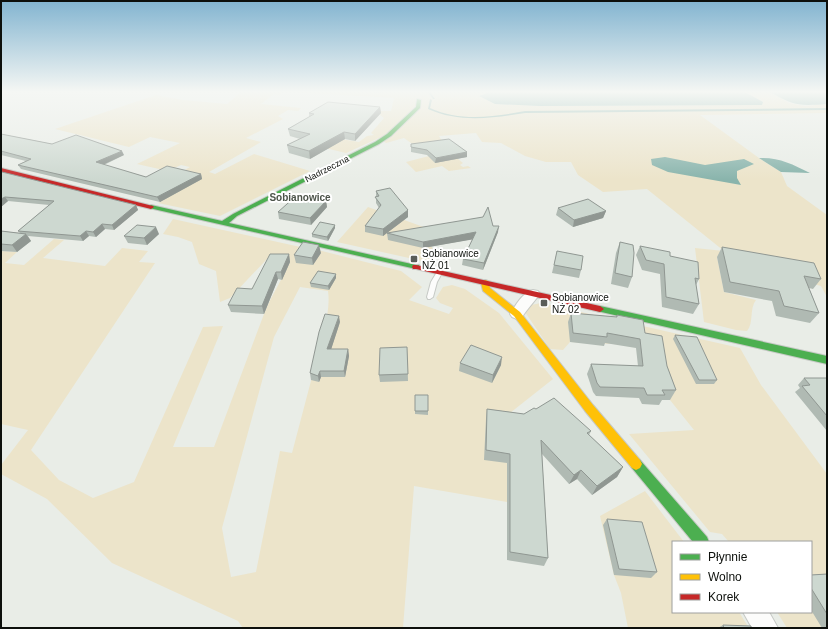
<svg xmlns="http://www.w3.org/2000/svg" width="828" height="629" font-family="Arial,sans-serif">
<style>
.green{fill:#ece4ca;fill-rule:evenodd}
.water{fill:#89b4ac}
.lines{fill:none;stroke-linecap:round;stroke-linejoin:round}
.stream{fill:#89b4ac;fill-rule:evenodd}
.lane-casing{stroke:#c6c9c5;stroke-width:2}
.street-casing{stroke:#c6c9c5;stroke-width:2}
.fast-casing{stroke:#c6c9c5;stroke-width:2}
.slow-casing{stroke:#c6c9c5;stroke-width:2}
.jam-casing{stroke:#c6c9c5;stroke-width:2}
.lane{fill:#fcfcfb;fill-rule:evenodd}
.street{fill:#fcfcfb;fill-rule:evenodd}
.fast{fill:#4caf50;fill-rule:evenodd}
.slow{fill:#ffc107;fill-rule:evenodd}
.jam{fill:#c62828;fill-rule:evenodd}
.wall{fill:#b0bab3}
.shaded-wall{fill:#909792}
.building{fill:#cdd8d0;stroke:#909792}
.poi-dot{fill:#5a5d59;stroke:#fff;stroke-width:1.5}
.labels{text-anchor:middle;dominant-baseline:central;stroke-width:4;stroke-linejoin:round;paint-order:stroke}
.far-street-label{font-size:9px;fill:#0d100c;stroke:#fff}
.far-quarter-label{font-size:10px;font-weight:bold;fill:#4c5349;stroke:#fff}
.poi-label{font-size:10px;fill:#0d100c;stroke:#fff;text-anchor:start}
</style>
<rect width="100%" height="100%" fill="#e9ede7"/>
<!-- green -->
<path class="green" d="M241 92H283L279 95 274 94 261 104 301 108 298 111 288 110 278 116 283 119 246 138 261 142 209 172 215 174 254 154 310 171 220 216 158 203 168 197 172 177 190 167 181 165 168 171 137 164 180 143 150 137 129 147 55 129 156 95 183 100 227 104Z
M289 92H490L480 96 495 104 540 106 762 105 763 102 745 92H770L789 103 805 106 827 104V113L700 115 759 158 781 172 787 186 827 215V297L821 286 717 257 724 292 756 300C749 309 754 323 747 331L736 330 704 322 695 248 724 251 647 189 603 192 578 175 571 162H546L525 156 501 143 482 142 476 133 439 136C445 147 454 156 463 163L460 165 463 167 468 166 471 168 449 171 442 166 416 172 406 162 429 156 404 138 386 143 379 138 346 153 325 148 341 139 359 142 367 136 374 135 371 133 384 118 375 111H391L394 98Z
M368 207 432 230 428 231 436 264 337 242Z
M173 219 305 248 322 251 401 271 422 287 409 300 449 314 453 308 440 303 436 298 443 287 452 285 465 289 499 313 553 379 510 413 507 502 414 486 403 628H243L238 621 112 563 47 499 1 474V465L28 430 1 424V251L17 252 5 263 24 265 54 239 64 240 43 258 105 266 122 248 148 251 139 262 155 263 31 450 59 480 93 498 134 482 203 327 223 326 173 447H214L264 314C271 296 282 280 290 262L272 261 267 259 230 298 220 302 216 271 199 264 192 242 178 237 163 234ZM300 287 328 291C331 313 322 335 316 356L345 377H312L292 453 280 451 256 572 231 577 222 528 274 337Z
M541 303 740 348 761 385 827 474V628H787L777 612H811V542H729L722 534 710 532 629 434 694 430 670 400 657 346 570 342 563 350 550 349 525 312 531 305Z
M645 491 684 542H673V612H739L749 628H628L621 593 614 575 600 516Z"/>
<!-- water -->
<path class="water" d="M490 92H745L763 102 762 105 540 106 495 104 479 96Z
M770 92H827V104C799 106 794 106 770 92Z
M665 157 705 165 744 159 754 164 737 171V178L741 185 668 172 652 165 651 159Z
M759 158C779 157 792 164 810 173L781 172Z"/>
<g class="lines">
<!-- stream -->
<path class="stream" d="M374 92H384C382 93 376 93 374 92Z
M428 92H430L435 99H433Z
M430 99 432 100 430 108C460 122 494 117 525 111L827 108V110L525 113C493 118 459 123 428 109Z"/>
<defs>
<path id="lane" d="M439 271 442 273 437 282 433 297 430 299H428L427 297 431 282 437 272Z"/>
<path id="street" d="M533 290 538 291 540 294C534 302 527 309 522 317L517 319 512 317 510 314C516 305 522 293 533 290Z
M743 612H769L778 628H752Z"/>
<path id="fast" d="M417 99 421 100 420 108 391 136 379 144 237 216 229 223 416 265H419L420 267 419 269H416L149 208 148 207 151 205 222 221 233 214 375 142 387 134 416 107Z
M600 306 827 356V364L597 311 596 309Z
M636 458 640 460 707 537 709 542H693L632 468 630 464 632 460Z"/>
<path id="slow" d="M485 280 488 281 490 288 520 312 593 405 640 460 642 464 640 468 636 470 632 468 585 411 514 316 483 291 481 283Z"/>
<path id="jam" d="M1 168 153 206 154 207 151 209 1 172Z
M413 265H416L600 306 604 309 600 312 416 269H413L412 267Z"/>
</defs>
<!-- lane casing -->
<use href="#lane" class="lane-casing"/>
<!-- street casing -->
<use href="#street" class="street-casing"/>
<!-- fast casing -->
<use href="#fast" class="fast-casing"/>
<!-- slow casing -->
<use href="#slow" class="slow-casing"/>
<!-- jam casing -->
<use href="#jam" class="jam-casing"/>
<!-- lane -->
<use href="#lane" class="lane"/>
<!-- street -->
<use href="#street" class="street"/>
<!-- fast -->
<use href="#fast" class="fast"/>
<!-- slow -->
<use href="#slow" class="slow"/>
<!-- jam -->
<use href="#jam" class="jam"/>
</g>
<!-- wall -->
<path class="wall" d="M380 107 381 113 355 141 345 139 310 159 289 153 287 145 300 139 290 136 288 129 309 117V113Z
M1 134 52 144 124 155 104 165 146 177 201 174 202 179 160 202 21 169 18 165 26 161 1 155Z
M411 144 467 152V157L435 163 427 155 411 152Z
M1 173 136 205 138 210 114 230 105 229 96 237 89 236 83 241 28 236 31 241 17 252 1 251V231L20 233 18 231 49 205 8 201 1 207Z
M376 191 408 210V217L383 236 365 232V226L379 208 376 203Z
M326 201 327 207 311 225 279 219 278 212Z
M558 208 606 211 603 218 573 227 556 215Z
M493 226 498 232 483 270 462 265 463 259 473 239 423 248 388 240 387 233Z
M335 228 328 241 312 237V234Z
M159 234 147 245 128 243 124 236Z
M620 242 632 277 628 288 611 284 616 253Z
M640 246 670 256 699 279 696 285 699 304 693 314 662 307 660 274 642 270 636 255Z
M722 247 821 279 813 289 809 288 819 313 810 323 776 316 772 301 724 292 717 257Z
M557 251 581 270 579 278 552 273Z
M321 253 313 265 296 263 294 255Z
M289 254 290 262 282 280 278 279 264 314 231 312 228 305 252 289Z
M336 278 329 290 311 287 310 283Z
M571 313 616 317 617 315 645 333 667 366 676 390 670 400H662L659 405 642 404 639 398 596 396 593 392 587 374 591 364 638 366 636 348 605 343 604 346 570 342 568 322Z
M340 322 331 349H348L349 356 345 377H321L319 382 311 380 310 373Z
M675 335 717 380 714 384H696L673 339Z
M407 347 408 381 380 382 379 375Z
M460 363 501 365 492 383 459 371Z
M804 378H827V431L795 392 800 388 798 385Z
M415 395H428V415L415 414Z
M487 409 524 414 536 409 591 431 589 435 623 467 617 477 592 495 577 479 569 484 542 454 548 558 544 566 507 560V463L484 460 486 419Z
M607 519 657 572 651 578 614 575 603 525Z
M827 574V628H822L811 610V575Z
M723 625 751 628H718Z"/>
<!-- shaded-wall -->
<path class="shaded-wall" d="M380 107 381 113 355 141V134Z
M344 132 345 139 310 159 309 151Z
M122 151 124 155 98 167 96 162Z
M467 152V157L435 163 436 158Z
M201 174 202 179 160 202 157 197Z
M5 197 8 201 1 207V199Z
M326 201 327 207 311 225 310 218Z
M136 205 138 210 114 230 112 225Z
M408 210V217L383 236V229Z
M606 211 603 218 573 227 574 220Z
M102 224 105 229 96 237 93 232Z
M335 225V228L328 241 327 237Z
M499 226 498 232 483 270 484 263Z
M156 227 159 234 147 245 144 238Z
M86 231 89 236 83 241 80 236Z
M476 232 475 239 423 248V242Z
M26 234 31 241 17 252 12 245Z
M319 245 321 253 313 265 312 258Z
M289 254 290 262 282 280 281 272Z
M276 272 278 279 264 314 262 306Z
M336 274V278L329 290 328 286Z
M339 316 340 322 329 356 327 349Z
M348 349 349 356 345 377 344 371Z
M502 357 501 365 492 383 493 375Z
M320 371 321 377 319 382 318 376Z
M623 467 617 477 592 495 597 486Z
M581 470 577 479 569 484 574 475Z"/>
<!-- building -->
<path class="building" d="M328 102 380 107 355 134 344 132 309 151 287 145 310 134 288 129 314 114 309 113Z
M1 134 52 144 76 135 122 151 96 162 146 177 167 166 201 174 157 197 18 165 31 159 1 151Z
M449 139 467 152 436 158 427 150 411 147V144Z
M2 172 136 205 112 225 102 224 93 232 86 231 80 236 18 231 54 201 5 197 1 199V173Z
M390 188 408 210 383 229 365 226 381 205 375 197 379 196 376 191Z
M296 196 326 201 310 218 278 212Z
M588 199 606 211 574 220 558 208Z
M488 207 493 226H499L484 263 463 259 476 232 423 242 387 233 483 217Z
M320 222 335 225 327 237 312 234Z
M137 225 156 227 144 238 124 236Z
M1 231 26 234 12 245 1 244Z
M303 242 319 245 312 258 294 255Z
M620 242 633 245 634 253 632 277 615 273Z
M640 246 670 252V256L698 262 699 279 695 278 699 304 666 297 664 264 646 260Z
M722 247 814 263 821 279 804 276 819 313 784 306 779 291 730 282Z
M557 251 583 256 581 270 554 265Z
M270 254H289L281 272H276L262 306 228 305 237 288 252 289Z
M318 271 336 274 328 286 310 283Z
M571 313 617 317V315L643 320 645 333 662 336 667 366 676 390H662L665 395H647L644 388 600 387 597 383 591 364 643 366 640 339 607 333V337L573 333Z
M325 314 339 316 327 349H348L344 371H320L318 376 310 373 319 332Z
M675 335 697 337 717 380H699Z
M471 345 502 357 493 375 460 363Z
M407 347 408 374 379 375 380 348Z
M804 378H827V416L802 386 810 385Z
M415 395H428V411H415Z
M554 398 591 431 587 433 623 467 597 486 581 470 574 475 541 440 548 558 510 552V454L486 450 487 409 524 414 534 408 536 409Z
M607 519 642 522 657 572 619 569Z
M827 574V614L811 588V575Z
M723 625 751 626V628H724Z"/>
<!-- sky -->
<linearGradient id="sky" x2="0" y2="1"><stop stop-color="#82b4d0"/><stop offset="0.51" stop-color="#f5f7f4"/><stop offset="1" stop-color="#f5f7f4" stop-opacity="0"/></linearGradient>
<rect width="828" height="180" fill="url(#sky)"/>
<!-- markers -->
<g class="poi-dot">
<rect x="410" y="255" width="8" height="8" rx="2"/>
<rect x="540" y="299" width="8" height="8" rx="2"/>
</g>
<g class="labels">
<!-- far-street labels -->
<g class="far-street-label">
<text transform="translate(327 169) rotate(-27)">Nadrzeczna</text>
</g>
<!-- far-quarter labels -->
<g class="far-quarter-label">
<text x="300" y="197">Sobianowice</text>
</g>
<!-- poi labels -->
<g class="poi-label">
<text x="422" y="253">Sobianowice<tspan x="422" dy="12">NŻ 01</tspan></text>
<text x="552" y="297">Sobianowice<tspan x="552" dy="12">NŻ 02</tspan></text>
</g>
</g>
<!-- border -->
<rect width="828" height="629" fill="none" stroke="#0d100c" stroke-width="4"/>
<!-- legend -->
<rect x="672" y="541" width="140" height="72" fill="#ffffff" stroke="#9e9f9e"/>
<rect x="680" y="554" width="20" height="6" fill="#4caf50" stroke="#9e9f9e"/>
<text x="708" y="561" font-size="12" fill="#0d100c">Płynnie</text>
<rect x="680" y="574" width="20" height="6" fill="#ffc107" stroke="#9e9f9e"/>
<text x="708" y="581" font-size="12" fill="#0d100c">Wolno</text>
<rect x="680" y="594" width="20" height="6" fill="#c62828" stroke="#9e9f9e"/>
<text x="708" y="601" font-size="12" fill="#0d100c">Korek</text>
</svg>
